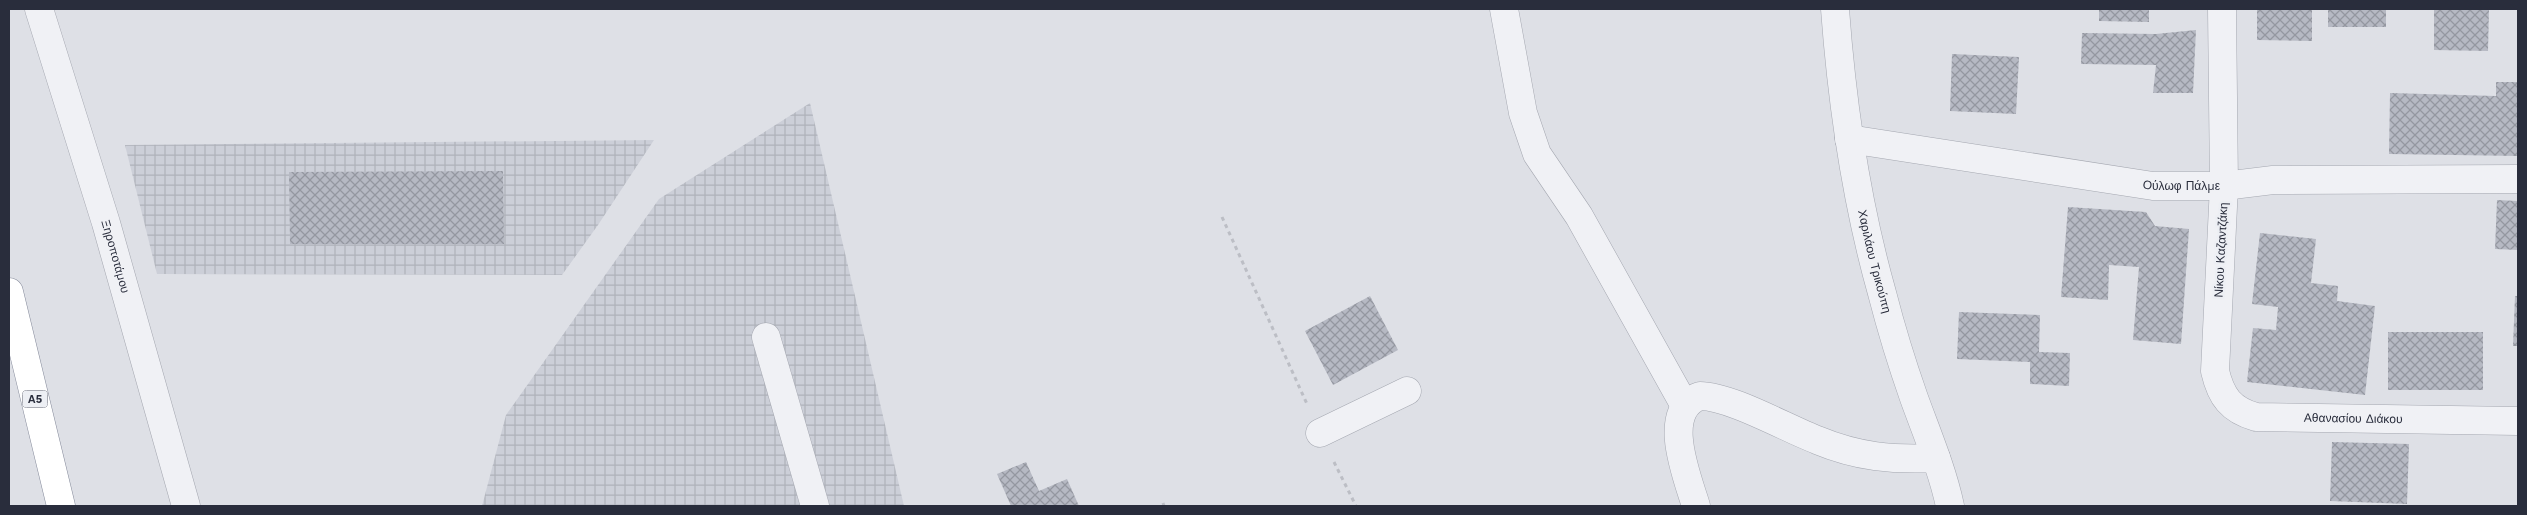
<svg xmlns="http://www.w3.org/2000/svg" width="2527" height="515" font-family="'Work Sans',sans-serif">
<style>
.industrial{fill:url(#industrial-grid)}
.building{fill:url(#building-cross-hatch)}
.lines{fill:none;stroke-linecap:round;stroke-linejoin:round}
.minor-casing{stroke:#a4a7b0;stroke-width:29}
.highway-casing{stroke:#878c9c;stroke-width:29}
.path{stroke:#bcbec5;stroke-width:3;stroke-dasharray:4 4;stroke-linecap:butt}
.minor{stroke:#f0f1f5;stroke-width:28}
.highway{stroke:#fff;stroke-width:28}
.labels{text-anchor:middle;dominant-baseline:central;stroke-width:5;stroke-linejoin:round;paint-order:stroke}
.shield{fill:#edeff4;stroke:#646773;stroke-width:1}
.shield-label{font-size:11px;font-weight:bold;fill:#292d3c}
.street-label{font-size:12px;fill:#292d3c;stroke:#edeff4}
</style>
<defs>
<pattern id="industrial-grid" width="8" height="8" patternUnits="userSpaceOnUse" patternTransform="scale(1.25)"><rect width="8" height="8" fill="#cccfd8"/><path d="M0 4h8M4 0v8" fill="none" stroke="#afb2ba"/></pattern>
<pattern id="building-cross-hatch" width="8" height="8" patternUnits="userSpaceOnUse" patternTransform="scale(1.25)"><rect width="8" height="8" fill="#b6b9c3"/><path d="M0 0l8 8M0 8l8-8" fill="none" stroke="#9497a0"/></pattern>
</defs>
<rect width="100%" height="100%" fill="#dee0e6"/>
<!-- industrial -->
<path class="industrial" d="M810 103 904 506H482L506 415 659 199Z
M654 140 598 225 562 275 157 274 125 145Z"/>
<!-- building -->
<path class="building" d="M2099 9H2149V22L2099 21Z
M2257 9H2312V41L2257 40Z
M2328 9H2386V27H2328Z
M2434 9H2489L2488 51 2434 50Z
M2196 30 2193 93H2153L2156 65 2081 64 2082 33 2156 34Z
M1952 54 2019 57 2016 114 1950 111Z
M2496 82H2518V156L2389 154 2390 93 2496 96Z
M503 171 504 244H290L289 172Z
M2497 200 2518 201V250L2495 249Z
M2068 207 2146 212 2155 226 2189 229 2181 344 2133 340 2139 267 2109 265 2108 300 2061 297Z
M2260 233 2316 239 2311 283 2338 286 2337 301 2375 306 2365 395 2247 382 2253 328 2276 330 2278 307 2252 304Z
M1370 296 1398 350 1333 385 1305 331Z
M2515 296H2518V346H2513Z
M1959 312 2040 315 2039 352 2070 353 2069 386 2030 384V362L1957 359Z
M2388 332H2483V390H2388Z
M2332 442 2409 444 2407 504 2330 501Z
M1026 462 1039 491 1067 479 1079 506H1011L997 474Z"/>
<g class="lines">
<defs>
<g id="minor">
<path id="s1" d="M39 9 106 223 186 506"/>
<path d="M1504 9 1523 113 1537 154 1579 216 1685 406"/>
<path id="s2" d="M1835 9C1842 104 1856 201 1882 293 1891 328 1902 364 1914 398 1927 434 1942 469 1950 506"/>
<path id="s3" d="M2222 9 2224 186 2215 371C2221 397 2231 410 2256 417L2518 421"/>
<path id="s4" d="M1849 139 2153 186H2224L2273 180 2518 179"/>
<path d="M766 337 815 506"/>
<path d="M1320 433 1407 391"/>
<path d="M1696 506C1688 479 1659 410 1700 396 1730 396 1786 428 1817 440 1858 457 1892 460 1936 458"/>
</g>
<path id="highway" d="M9 292 61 506"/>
</defs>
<!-- minor casing -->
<use href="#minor" class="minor-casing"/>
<!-- highway casing -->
<use href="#highway" class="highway-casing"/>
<!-- path -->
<path class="path" d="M1222 217 1307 404
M1334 462 1356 506
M1163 503 1164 506"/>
<!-- minor -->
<use href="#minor" class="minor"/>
<!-- highway -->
<use href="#highway" class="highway"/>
</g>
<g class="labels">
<!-- shield labels -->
<rect class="shield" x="22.5" y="390.5" width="25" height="17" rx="4"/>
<g class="shield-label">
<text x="35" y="399">Α5</text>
</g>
<!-- street labels -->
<g class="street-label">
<text stroke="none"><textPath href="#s4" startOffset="336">Ούλωφ Πάλμε</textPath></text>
<text transform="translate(2221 250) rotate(-87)">Νίκου Καζαντζάκη</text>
<text stroke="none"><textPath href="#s1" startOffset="259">Ξηροποτάμου</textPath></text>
<text stroke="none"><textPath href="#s2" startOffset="256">Χαριλάου Τρικούπη</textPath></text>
<text stroke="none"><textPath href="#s3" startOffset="525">Αθανασίου Διάκου</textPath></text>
</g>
</g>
<!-- border -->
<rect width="2527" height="515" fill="none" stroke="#292d3c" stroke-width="20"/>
</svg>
